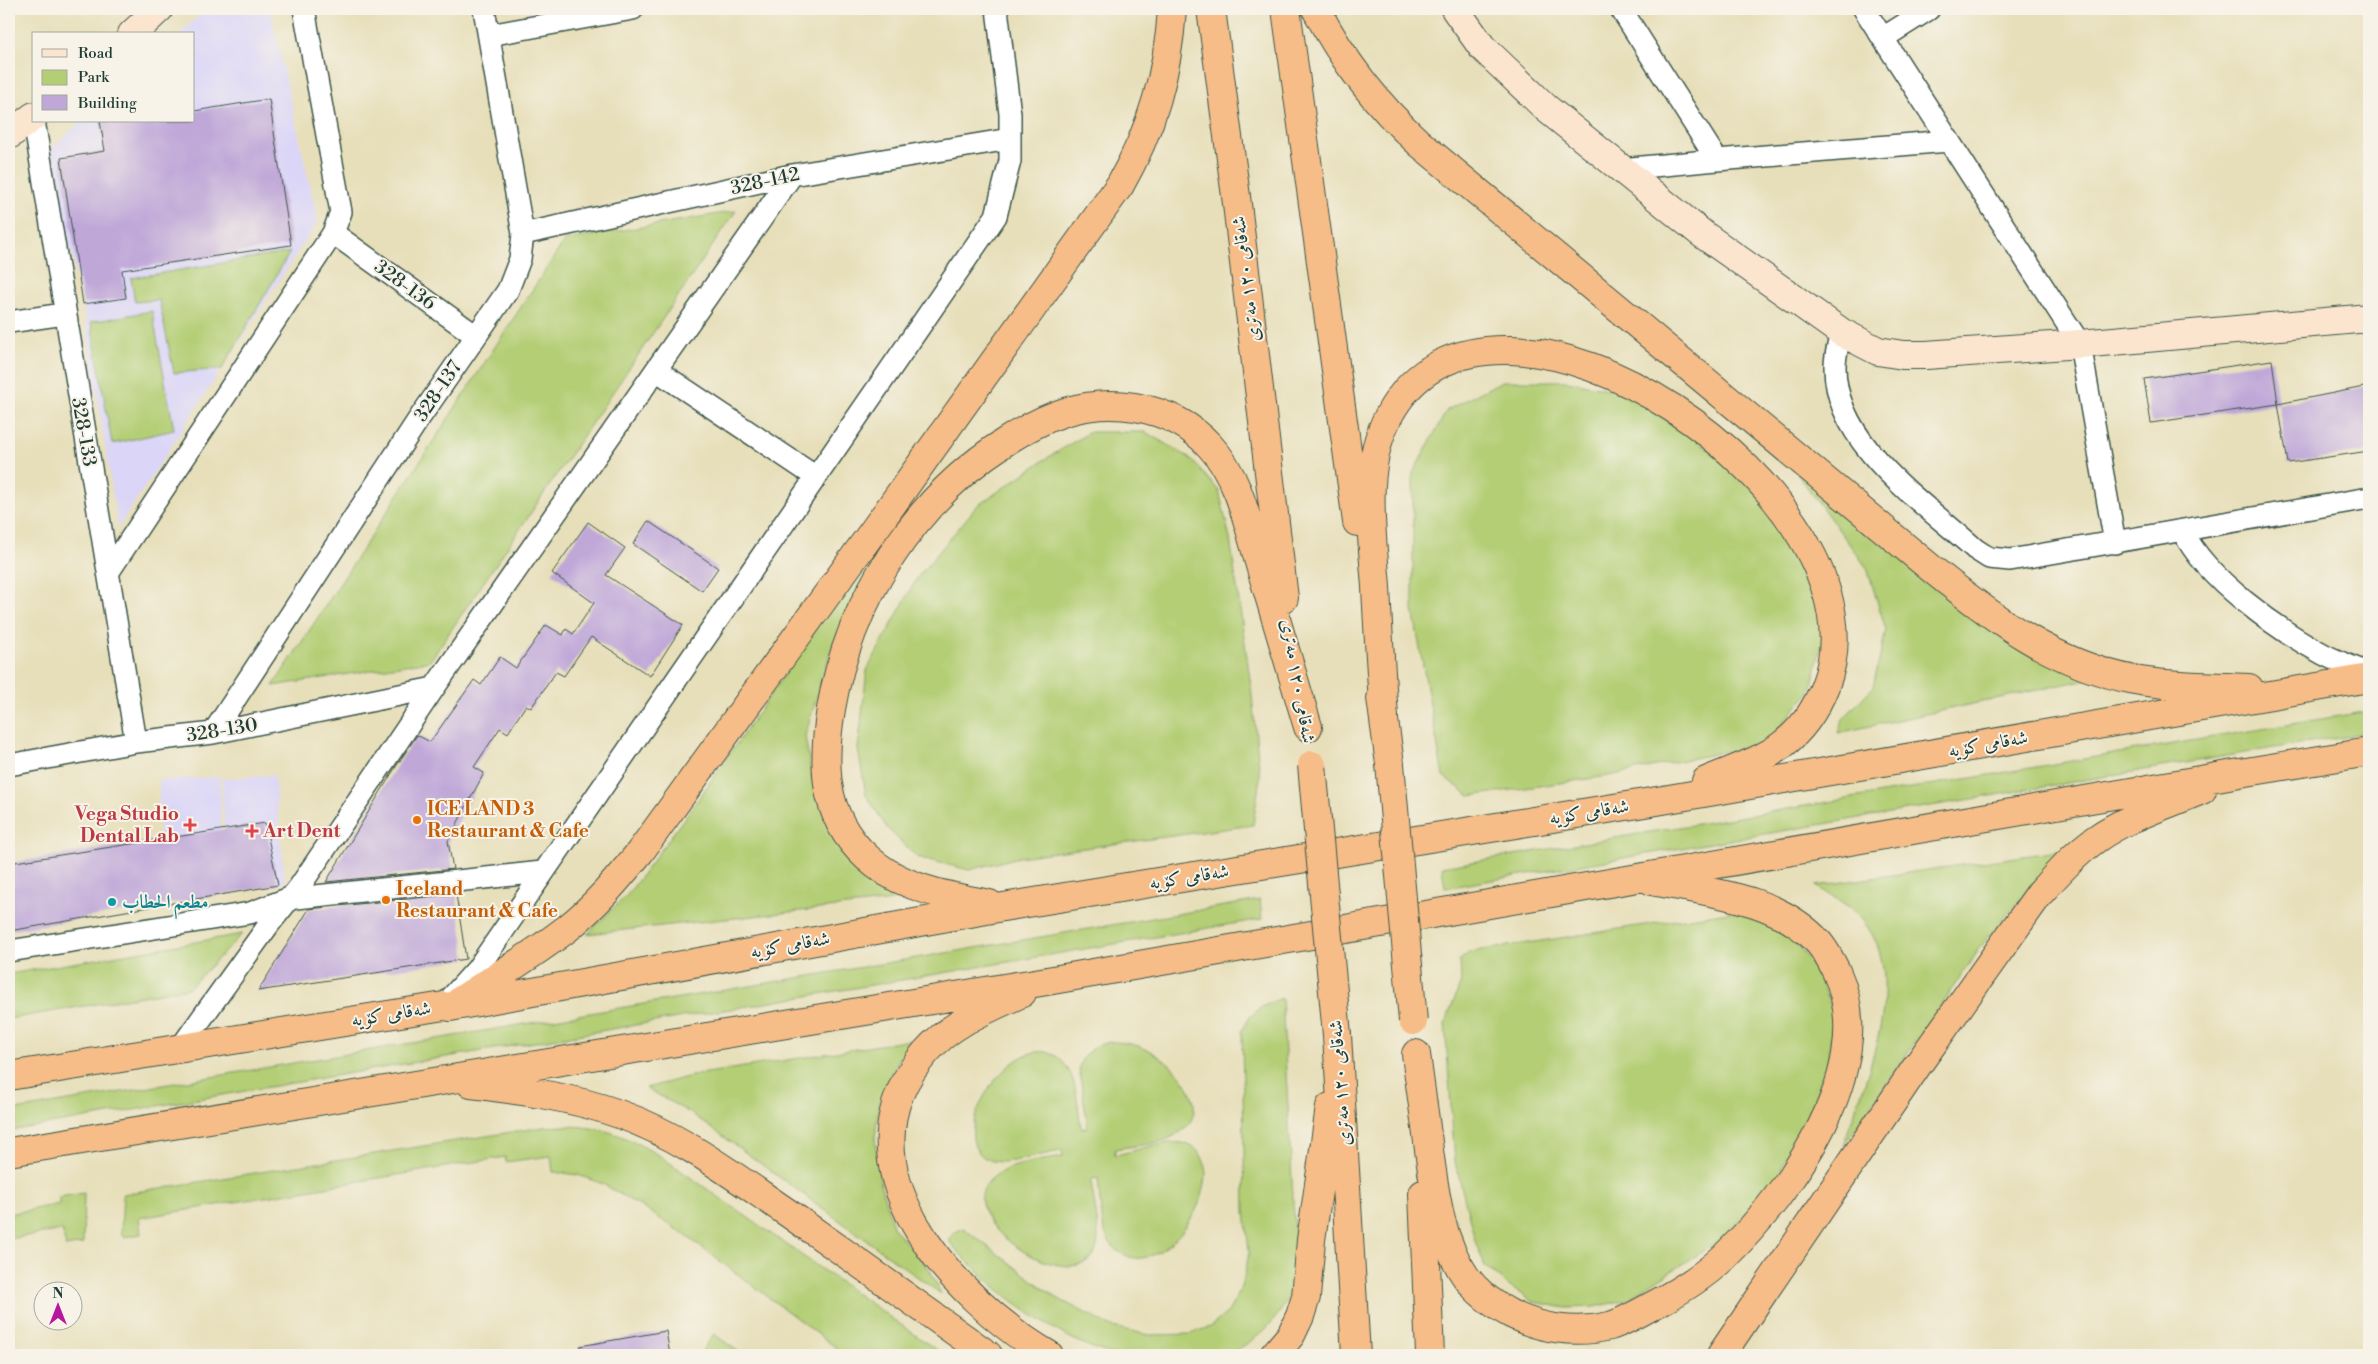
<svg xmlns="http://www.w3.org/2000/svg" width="2378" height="1364" font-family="'Libre Bodoni',Amiri,serif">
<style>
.built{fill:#dbd6f7}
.green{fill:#b3ce74;stroke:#698654}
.building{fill:#bfa7d8}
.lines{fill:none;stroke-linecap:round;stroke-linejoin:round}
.street-casing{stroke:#3d5548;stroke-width:24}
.secondary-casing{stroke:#3d5548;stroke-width:30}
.highway-casing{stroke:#3d5548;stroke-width:30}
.street{stroke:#fff;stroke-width:21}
.secondary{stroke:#fce5cf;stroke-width:28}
.highway{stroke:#f7bd88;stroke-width:28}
.highway-bridge-casing{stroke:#3d5548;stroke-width:30;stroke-linecap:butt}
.highway-bridge{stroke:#f7bd88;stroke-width:28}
.food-dot{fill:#e8710a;stroke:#f7f3e8;stroke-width:2}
.health-dot{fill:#e0444e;stroke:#f7f3e8;stroke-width:2}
.culture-dot{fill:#0f9aa8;stroke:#f7f3e8;stroke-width:2}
.labels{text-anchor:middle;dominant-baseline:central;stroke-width:4;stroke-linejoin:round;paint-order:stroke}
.street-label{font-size:19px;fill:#1f3d34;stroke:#f7f3e8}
.food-label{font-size:19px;font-weight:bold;fill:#c56008;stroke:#f7f3e8;text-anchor:start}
.health-label{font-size:19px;font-weight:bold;fill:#be3a42;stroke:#f7f3e8;text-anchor:end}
.culture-label{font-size:19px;font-weight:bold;fill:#0d838f;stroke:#f7f3e8;text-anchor:start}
</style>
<rect width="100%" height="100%" fill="#f7f3e8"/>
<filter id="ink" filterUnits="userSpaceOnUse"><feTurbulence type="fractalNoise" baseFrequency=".02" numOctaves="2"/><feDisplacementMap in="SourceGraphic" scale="10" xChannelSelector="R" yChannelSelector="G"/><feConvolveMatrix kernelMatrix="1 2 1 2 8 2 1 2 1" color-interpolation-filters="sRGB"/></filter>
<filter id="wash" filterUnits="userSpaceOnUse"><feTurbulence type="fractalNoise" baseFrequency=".0096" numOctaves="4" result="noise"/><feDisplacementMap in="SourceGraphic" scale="20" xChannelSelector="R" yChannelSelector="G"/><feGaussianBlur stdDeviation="1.12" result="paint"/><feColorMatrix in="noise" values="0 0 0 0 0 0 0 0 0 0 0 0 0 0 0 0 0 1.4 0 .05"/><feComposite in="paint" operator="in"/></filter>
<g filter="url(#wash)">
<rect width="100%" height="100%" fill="#e7dfba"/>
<!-- built -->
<path class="built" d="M207 9H270L318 221 118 528 83 304 49 151 82 121H194V34H179Z
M274 775 285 882 227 894 222 779Z
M220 777 222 869 159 878V780Z"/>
<!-- green -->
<path class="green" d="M736 211 430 661 273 686 565 240Z
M290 252 222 369 174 373 159 300 135 302 131 278Z
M152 311 174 430 112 444 91 322Z
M1502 381H1567L1623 392 1738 468 1820 580 1824 634 1811 690 1766 743 1608 776 1470 796 1443 776 1413 610V473L1447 410Z
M1090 432H1145L1190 458 1219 491 1230 539 1251 686 1260 777 1253 825 1019 857 969 870 917 857 887 828 866 795 858 749 867 670 917 578 977 506 1044 460Z
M1793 468 2088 679 1838 733 1843 719 1873 687 1886 630 1867 568Z
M877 541 888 548 859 585 832 647 805 736 812 778 826 816 861 864 893 901 587 934 628 894 697 801Z
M2369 711V732L1445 888 1442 867Z
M2065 850 1990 934 1843 1146C1864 1080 1916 974 1857 914 1846 903 1829 895 1816 886Z
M1260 900 1262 919 9 1131V1111Z
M1735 911 1786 928 1814 967 1833 1010 1829 1059 1815 1098 1774 1184 1721 1240 1626 1300 1594 1307 1566 1308 1533 1302 1510 1287 1485 1266 1476 1244 1455 1162 1445 1024 1461 982 1460 960 1470 952Z
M242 934 189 988 9 1019V974Z
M1282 998 1295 1235C1295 1252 1297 1274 1291 1291 1280 1320 1253 1345 1224 1355 1213 1358 1195 1355 1183 1355 1163 1355 1133 1359 1115 1355 1057 1341 985 1285 948 1240L954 1233 963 1228 1055 1297 1112 1327 1150 1335 1190 1334 1210 1327 1228 1312 1239 1293 1245 1274 1249 1252 1245 1211 1242 1031C1250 1012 1263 1005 1282 998Z
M911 1040 892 1071 879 1103 875 1138 881 1187 894 1229 930 1270 941 1294 692 1114 646 1088 695 1075Z
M1110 1042C1124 1042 1136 1044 1148 1050 1173 1062 1212 1102 1185 1128 1168 1145 1137 1145 1115 1149V1155C1134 1152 1168 1138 1186 1144 1242 1163 1166 1287 1120 1252 1114 1248 1108 1242 1106 1235 1100 1218 1100 1196 1098 1178L1091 1179C1092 1197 1104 1239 1094 1254 1068 1295 950 1220 990 1180 1008 1163 1040 1161 1063 1157L1062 1151C1042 1153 1005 1168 987 1159 936 1134 1035 998 1071 1075 1078 1091 1078 1111 1081 1128H1088L1079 1068C1083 1052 1094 1045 1110 1042Z
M565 1126C607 1127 625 1136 660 1156L944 1355H846L685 1235 645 1209 603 1184 578 1175 553 1172 551 1156 506 1162 505 1157 139 1218 141 1234 124 1237 121 1233 123 1194 543 1127Z
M84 1193 83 1244 66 1247 62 1230 9 1239V1214L59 1204V1197Z
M714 1334 743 1355H699Z"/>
<g id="blocks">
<!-- building -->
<path class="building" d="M269 99 291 245 122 270 126 298 83 304 61 158 105 151 100 121H194V111Z
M2272 360 2278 404 2151 423 2144 379Z
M2369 386V451L2288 463 2278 404Z
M648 521 718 568 702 591 633 544Z
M588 522 625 548 606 575 683 625 650 676 591 637 564 676 556 672 531 708 526 705 508 733 500 728 474 767 484 773 448 841 453 869 326 882 392 773 417 735 430 742 474 680 481 685 500 657 516 668 546 625 563 635 566 629 573 634 594 603 552 573Z
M265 823 278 885 9 931V863Z
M456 894 466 959 258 991 309 909Z
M666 1331 670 1355H581L580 1346Z"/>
</g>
</g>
<g filter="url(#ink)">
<use href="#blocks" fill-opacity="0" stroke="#3d5548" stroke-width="1"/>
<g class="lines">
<defs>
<path id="street" d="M1621 9 1717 160 1621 169
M1864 9 2080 344 2115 543
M489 35 633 9
M1883 38 1929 9
M34 121 136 742
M1717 160 1949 141
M333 233 476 336
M523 234 792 175 1010 139
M9 322 64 314
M1841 332C1839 343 1835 354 1835 366 1834 444 1923 502 1975 549L1989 558 2010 560 2369 498
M656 370 816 477
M2183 531C2205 578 2278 630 2323 654 2338 662 2354 667 2369 674
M108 573 333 233 341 212 304 9
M213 733 418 420 508 290 520 259 523 234 484 9
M9 765 136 742 213 733 434 688
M9 951 250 913 287 899 542 872
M449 1000 477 969 996 216 1010 161V114L997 9
M181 1047 270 923 300 886 434 688 792 175"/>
<path id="secondary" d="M1455 9 1482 47 1546 108 1701 233 1841 332 1878 351 1903 355H1926L2080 344 2369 318
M132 34 159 9
M9 135 34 116"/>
<path id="highway" d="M1211 9 1237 204 1284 598
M1286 9 1357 522
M1316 9C1343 61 1376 104 1419 143L1933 570C1994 619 2055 665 2135 680 2172 687 2211 686 2249 688
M1381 698 1390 764
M1384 717C1381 674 1378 630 1376 587 1372 531 1361 467 1389 415 1492 223 1898 499 1825 686 1816 709 1802 730 1782 745 1760 762 1731 770 1706 781
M989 904C950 896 909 890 876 865 823 824 821 769 831 709 849 602 914 500 1005 442 1046 415 1086 399 1135 407 1164 412 1190 424 1210 446 1241 479 1249 530 1262 572 1277 624 1293 675 1308 727
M1022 993C988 1009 951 1023 926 1052 829 1163 952 1298 1049 1355
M461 1000C497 976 535 954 569 927 596 905 618 879 640 852L879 523 1120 185C1152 129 1168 73 1172 9
M1337 1035 1356 1355
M1416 1054C1420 1086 1425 1118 1429 1150 1435 1193 1440 1240 1466 1277 1477 1292 1494 1305 1511 1314 1541 1329 1576 1334 1610 1326 1623 1322 1637 1314 1648 1308 1675 1294 1702 1278 1724 1257 1791 1192 1881 1067 1836 971 1831 961 1826 951 1819 943 1778 897 1708 892 1652 881
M9 1076 444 1006 450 1007 1003 907 1657 801 2369 678
M471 1084C520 1090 572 1097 619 1114 680 1135 735 1177 788 1213 855 1260 922 1308 988 1355
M9 1152 1047 981 2240 773 2369 752
M1423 1194 1430 1355
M1274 1355 1291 1335 1300 1316 1306 1297 1311 1240 1330 1107
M1721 1355 1917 1066 2040 893C2057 874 2075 854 2096 839 2127 817 2167 805 2202 790"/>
</defs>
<!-- street casing -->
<use href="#street" class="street-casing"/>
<!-- secondary casing -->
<use href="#secondary" class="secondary-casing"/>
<!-- highway casing -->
<use href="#highway" class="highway-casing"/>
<!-- street -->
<use href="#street" class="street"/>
<!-- secondary -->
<use href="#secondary" class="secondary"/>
<!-- highway -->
<use href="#highway" class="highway"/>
<defs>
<path id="highway-bridge" d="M1390 764 1413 1021
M1312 765 1337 1035"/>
</defs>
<!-- highway-bridge casing -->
<use href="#highway-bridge" class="highway-bridge-casing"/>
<!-- highway-bridge -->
<use href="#highway-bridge" class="highway-bridge"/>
</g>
</g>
<!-- markers -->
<g class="food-dot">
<circle cx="417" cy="820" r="5"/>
<circle cx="386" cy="900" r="5"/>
</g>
<g class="health-dot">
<path d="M187.5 817.5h5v5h5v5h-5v5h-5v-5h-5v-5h5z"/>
<path d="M249.5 823.5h5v5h5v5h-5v5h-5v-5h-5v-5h5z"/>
</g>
<circle class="culture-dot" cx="112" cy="902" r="5"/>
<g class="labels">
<!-- street labels -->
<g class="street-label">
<text transform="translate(765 181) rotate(-12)">328-142</text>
<text transform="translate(1246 279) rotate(-97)">شەقامی ١٢٠ مەتری</text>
<text transform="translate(405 285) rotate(36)">328-136</text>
<text transform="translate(438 391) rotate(-56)">328-137</text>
<text transform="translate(84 432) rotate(80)">328-133</text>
<text transform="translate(1298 681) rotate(80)">شەقامی ١٢٠ مەتری</text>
<text transform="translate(222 730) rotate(-9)">328-130</text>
<text transform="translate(1988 744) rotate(-10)">شەقامی کۆیە</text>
<text transform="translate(1589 812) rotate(-9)">شەقامی کۆیە</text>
<text transform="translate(1189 877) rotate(-9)">شەقامی کۆیە</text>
<text transform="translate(790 945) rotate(-10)">شەقامی کۆیە</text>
<text transform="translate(391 1014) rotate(-9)">شەقامی کۆیە</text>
<text transform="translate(1340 1083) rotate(-94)">شەقامی ١٢٠ مەتری</text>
</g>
<!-- food labels -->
<g class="food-label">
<text x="427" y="809">ICE LAND 3<tspan x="427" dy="22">Restaurant &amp; Cafe</tspan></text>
<text x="396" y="889">Iceland<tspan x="396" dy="22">Restaurant &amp; Cafe</tspan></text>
</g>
<!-- health labels -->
<g class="health-label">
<text x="179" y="814">Vega Studio<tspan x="179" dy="22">Dental Lab</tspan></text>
<text x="263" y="831" text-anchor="start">Art Dent</text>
</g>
<!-- culture labels -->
<g class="culture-label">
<text x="122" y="902">مطعم الحطاب</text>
</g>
</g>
<!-- margin -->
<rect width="2378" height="1364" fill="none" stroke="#f7f3e8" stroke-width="30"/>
<!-- legend -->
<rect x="32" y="32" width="162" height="90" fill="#f7f3e8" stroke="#a1aaa0"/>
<rect x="42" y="49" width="25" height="8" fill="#fce5cf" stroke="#a1aaa0"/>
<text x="78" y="58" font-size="15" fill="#1f3d34">Road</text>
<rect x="42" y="70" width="25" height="15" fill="#b3ce74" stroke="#a1aaa0"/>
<text x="78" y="82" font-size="15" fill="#1f3d34">Park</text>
<rect x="42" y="95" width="25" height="15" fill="#bfa7d8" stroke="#a1aaa0"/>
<text x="78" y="108" font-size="15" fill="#1f3d34">Building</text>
<!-- north arrow -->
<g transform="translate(58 1306)"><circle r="24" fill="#f7f3e8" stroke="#a1aaa0"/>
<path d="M0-4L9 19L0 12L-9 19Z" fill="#b5179e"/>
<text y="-8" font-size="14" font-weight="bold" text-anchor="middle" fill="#1f3d34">N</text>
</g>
</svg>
